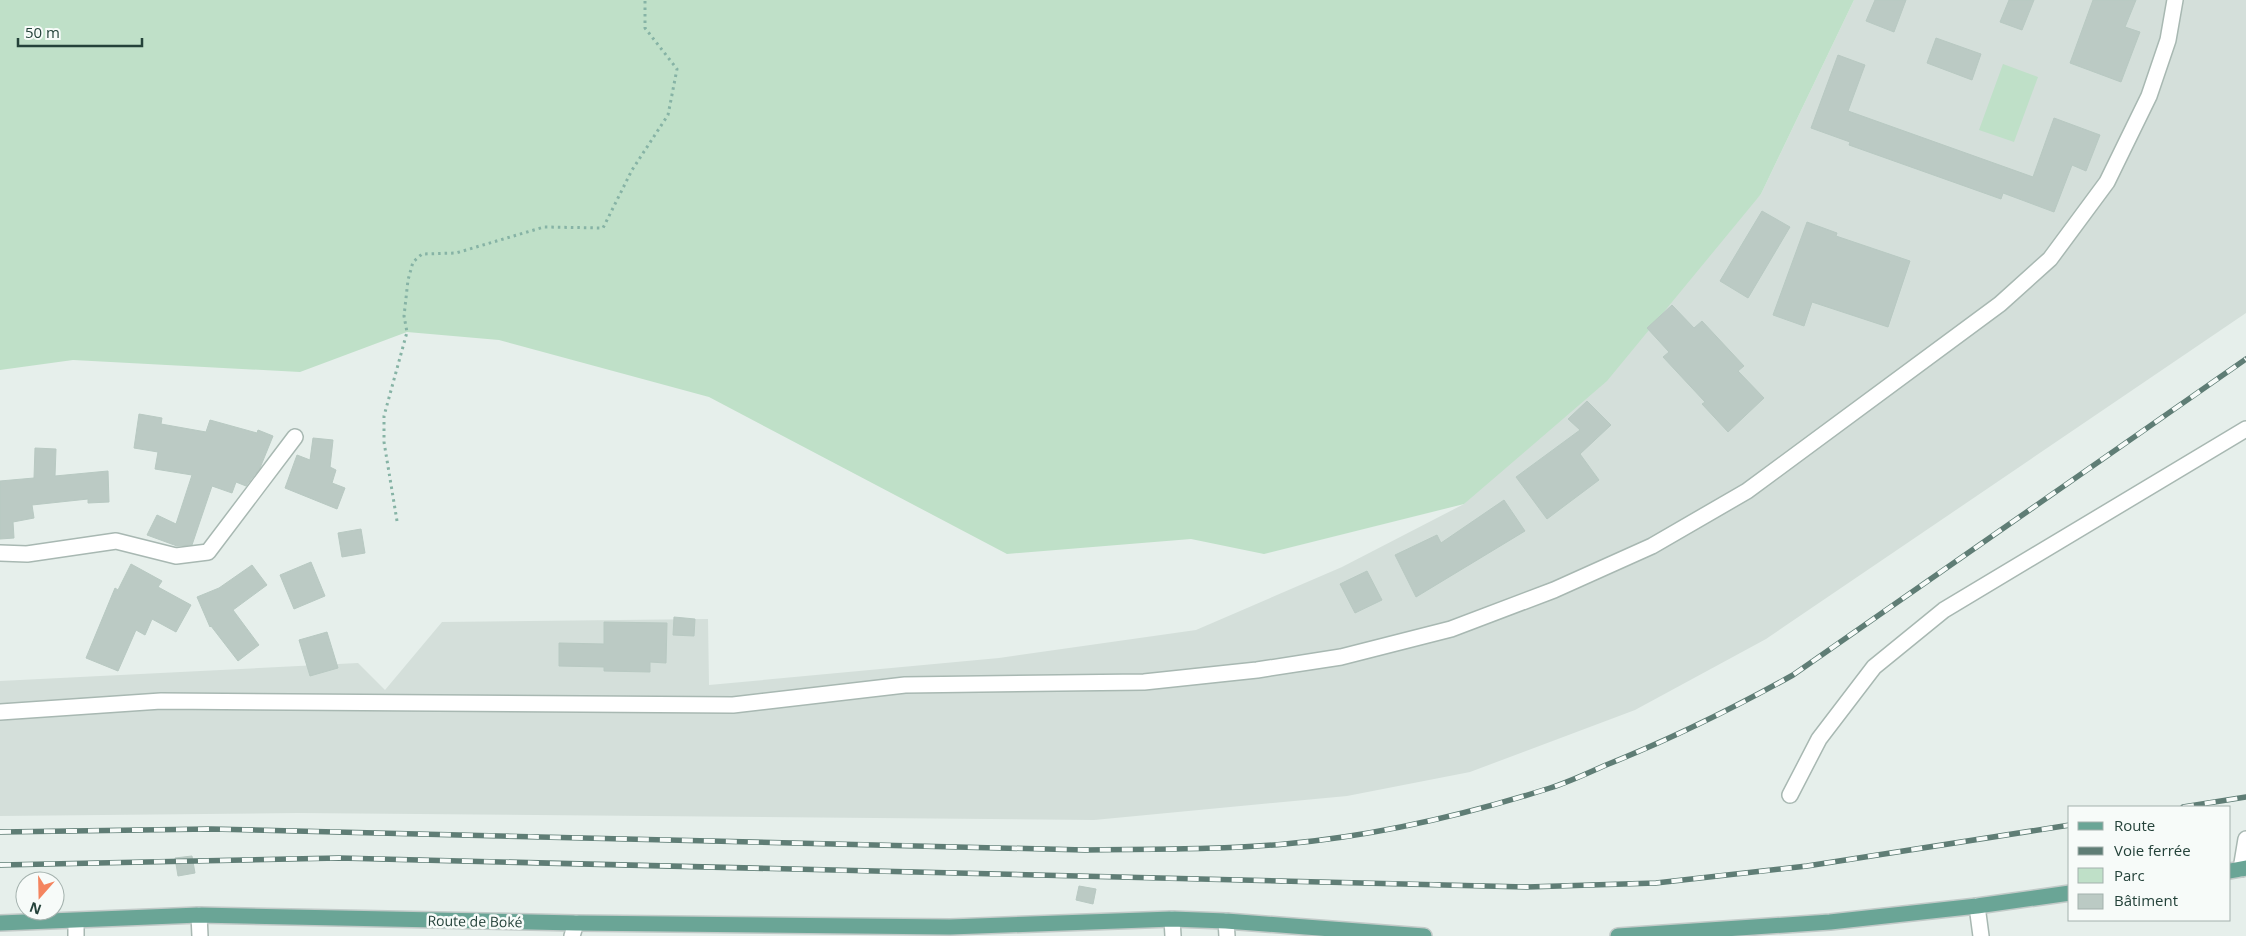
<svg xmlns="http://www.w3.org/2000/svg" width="2246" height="936" font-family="'Open Sans',sans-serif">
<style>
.built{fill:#d4dfda}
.green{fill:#bfe0c8}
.building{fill:#bbcac4;stroke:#b8c9c2}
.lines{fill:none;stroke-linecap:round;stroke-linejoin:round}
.minor-casing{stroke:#a8b8b2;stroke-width:18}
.major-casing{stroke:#c2cac8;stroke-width:18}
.path{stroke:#86b3a5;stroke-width:3;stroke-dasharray:2.5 4;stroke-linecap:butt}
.minor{stroke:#fff;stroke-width:15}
.major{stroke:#6aa596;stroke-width:15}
.rail-casing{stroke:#5f7d75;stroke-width:5.5}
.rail{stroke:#f7fbf9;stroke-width:4;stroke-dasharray:11;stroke-linecap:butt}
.labels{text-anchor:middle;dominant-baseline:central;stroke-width:5;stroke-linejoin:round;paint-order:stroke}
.street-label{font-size:14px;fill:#24423a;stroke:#f7fbf9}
</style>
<rect width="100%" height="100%" fill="#e6efeb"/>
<!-- built -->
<path class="built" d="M1854 0H2246V313L1766 639 1635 710 1470 772 1347 796 1094 820 297 813 0 816V681L358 663 385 690 442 622 708 619 709 685 999 658 1196 630 1342 567 1464 504 1761 194Z"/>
<!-- green -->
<path class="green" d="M0 0H1854L1761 194 1607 381 1464 504 1264 554 1191 539 1007 554 709 397 499 340 407 332 300 372 73 360 0 370Z
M2003 64 2038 77 2014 142 1979 130Z"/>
<!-- building -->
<path class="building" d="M1875 0H1906L1894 32 1866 21Z
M2009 0H2034L2022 30 2000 22Z
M2093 0H2136L2125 27 2140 32 2121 82 2070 63Z
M1936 38 1981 54 1972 80 1927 63Z
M1838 55 1865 65 1848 111 2033 177 2054 118 2100 135 2086 171 2072 165 2054 212 2003 193 2001 199 1849 145 1850 142 1811 128Z
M1762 211 1790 227 1748 298 1720 281Z
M1807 222 1837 233 1836 236 1910 261 1888 327 1812 302 1804 326 1773 315Z
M1672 305 1694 328 1702 321 1744 366 1738 371 1764 398 1728 432 1702 404 1705 402 1663 357 1669 352 1647 328Z
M1587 401 1611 425 1580 454 1599 480 1547 519 1516 477 1580 430 1568 419Z
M139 414 162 418 161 424 206 432 210 420 257 433 258 430 273 436 260 468 246 486 236 482 232 493 212 486 192 545 177 546 147 535 157 515 176 524 192 475 155 469 158 452 134 448Z
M313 438 333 440 330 467 336 470 332 483 345 488 337 509 285 488 297 455 310 460Z
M35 448 56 449 55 476 108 471 109 502 88 503V499L32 505 34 518 13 522 14 538 0 539V481L34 478Z
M1504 500 1525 531 1416 597 1395 555 1437 535 1441 543Z
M361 529 365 553 342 557 338 533Z
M311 562 325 596 294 609 280 575Z
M131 564 162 581 158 587 191 605 176 632 152 619 145 635 136 630 118 671 86 658 115 588 118 590Z
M252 565 267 585 233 610 259 645 238 661 211 626 210 627 197 597 219 588Z
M1367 571 1382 600 1355 613 1340 584Z
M674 617 695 619 694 636 673 635Z
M604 622 667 623 666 663 650 662V672L604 671V667L559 666V643L604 644Z
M327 632 338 668 310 676 299 640Z
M192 856 195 873 178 876 175 858Z
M1079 886 1096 889 1093 904 1076 900Z"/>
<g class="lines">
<defs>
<path id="minor" d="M0 553 27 554 116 541 176 556 208 552 295 437
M0 712 161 701 733 705 905 685 1144 682 1257 670 1341 657 1451 629 1554 590 1652 546 1747 491 2000 304 2050 259 2107 182 2149 96 2168 40 2175 0
M1790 795 1819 739 1874 667 1944 610 2246 429
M2241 869 2246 839
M1977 906 1981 936
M199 915 200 936
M1172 919 1173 936
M76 921V936
M1226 921 1227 936
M572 936 576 923"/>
<path id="major" d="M2230 871 2246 868
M0 923 199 915 576 923 950 927 1172 919 1226 921 1424 936
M1618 936 1830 922 1977 906 2070 893"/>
</defs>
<!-- minor casing -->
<use href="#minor" class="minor-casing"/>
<!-- major casing -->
<use href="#major" class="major-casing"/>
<!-- path -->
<path class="path" d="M397 521 384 442V416L407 332 404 316 408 280 413 262 422 254 456 253 544 227 603 228 632 170 668 115 677 69 645 28V0"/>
<!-- minor -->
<use href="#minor" class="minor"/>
<!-- major -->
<use href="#major" class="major"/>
<defs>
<path id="rail" d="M2183 807 2246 797
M0 832 211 829 1085 850C1152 849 1218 850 1285 844 1374 836 1465 815 1550 788 1569 782 1588 773 1606 765 1671 739 1732 709 1793 675L2246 359
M0 865 339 858 1527 887 1656 883 1807 866 2070 825"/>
</defs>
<!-- rail casing -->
<use href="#rail" class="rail-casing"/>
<!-- rail -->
<use href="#rail" class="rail"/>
</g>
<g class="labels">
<!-- street labels -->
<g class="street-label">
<text transform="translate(475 921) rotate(1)">Route de Boké</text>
</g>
</g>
<!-- legend -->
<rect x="2068" y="806" width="162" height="115" fill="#f7fbf9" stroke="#a3b1ad"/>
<rect x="2078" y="822" width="25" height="8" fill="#6aa596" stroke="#a3b1ad"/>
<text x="2114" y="831" font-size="15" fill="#24423a">Route</text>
<rect x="2078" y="847" width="25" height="8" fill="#5f7d75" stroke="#a3b1ad"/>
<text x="2114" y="856" font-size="15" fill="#24423a">Voie ferrée</text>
<rect x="2078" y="868" width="25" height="15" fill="#bfe0c8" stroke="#a3b1ad"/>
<text x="2114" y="881" font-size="15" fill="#24423a">Parc</text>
<rect x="2078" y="894" width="25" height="15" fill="#bbcac4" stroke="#a3b1ad"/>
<text x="2114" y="906" font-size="15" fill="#24423a">Bâtiment</text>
<!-- north arrow -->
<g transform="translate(40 896) rotate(200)"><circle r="24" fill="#f7fbf9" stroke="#a3b1ad"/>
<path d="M0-4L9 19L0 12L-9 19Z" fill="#f4845f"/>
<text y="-8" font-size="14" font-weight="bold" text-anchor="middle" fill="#24423a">N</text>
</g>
<!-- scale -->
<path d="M18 38v8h124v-8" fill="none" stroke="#24423a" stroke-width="2.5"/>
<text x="25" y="38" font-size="15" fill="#24423a" stroke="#f7fbf9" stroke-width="4" paint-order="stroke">50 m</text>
</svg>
